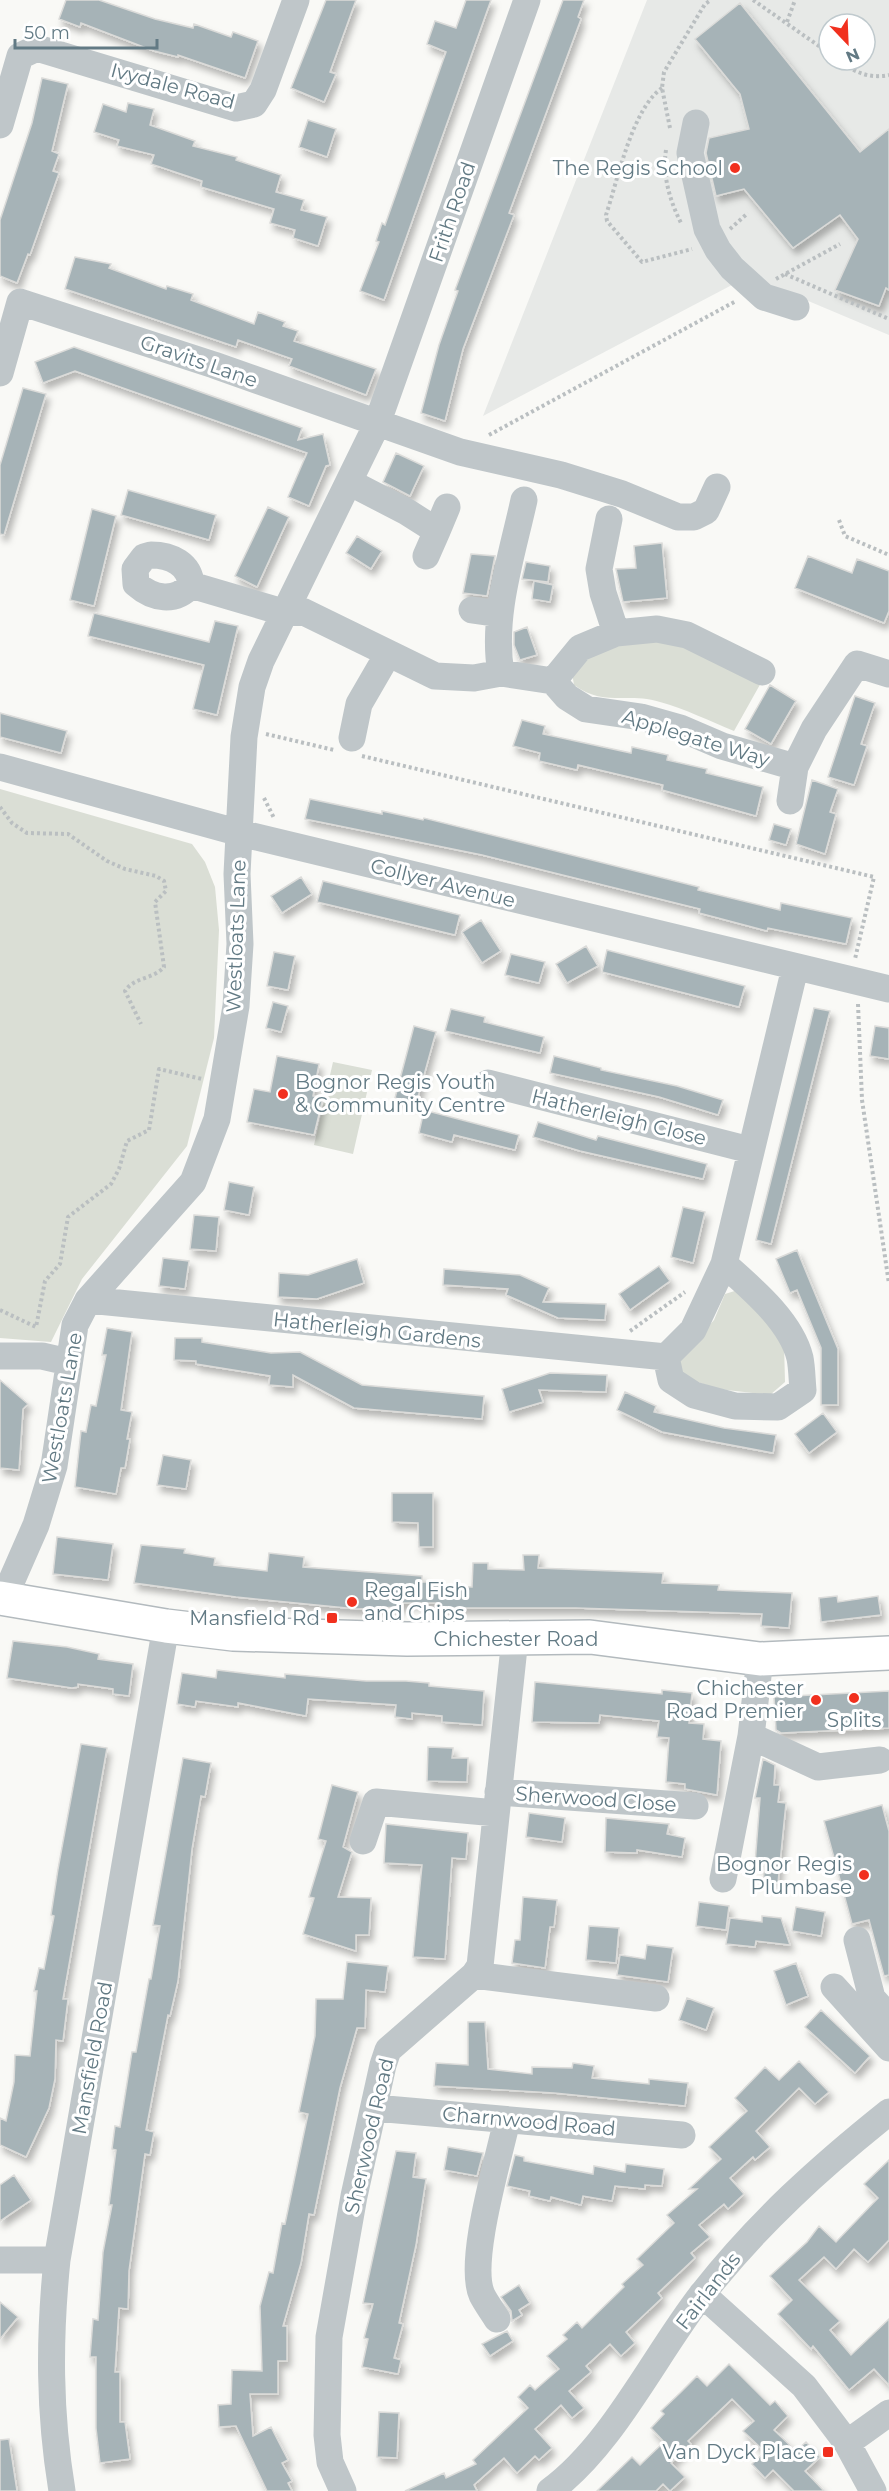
<svg xmlns="http://www.w3.org/2000/svg" width="889" height="2491" font-family="Montserrat,sans-serif">
<style>
.built{fill:#e7e9e7;fill-rule:evenodd}
.green{fill:#daded5}
.building{fill:#a6b3b7;stroke:#dbdbd9;stroke-width:1.5;filter:url(#shadow)}
.lines{fill:none;stroke-linecap:round;stroke-linejoin:round}
.major-casing{stroke:#b3babe;stroke-width:36}
.path{stroke:#babfc1;stroke-width:4;stroke-dasharray:3 3;stroke-linecap:butt}
.minor{stroke:#bfc6c9;stroke-width:27}
.major{stroke:#fff;stroke-width:33}
.poi-dot{fill:#f1301e;stroke:#fff;stroke-width:2}
.labels{text-anchor:middle;dominant-baseline:central;stroke-width:6;stroke-linejoin:round;paint-order:stroke}
.street-label{font-size:20px;fill:#627a84;stroke:#fff}
.poi-label{font-size:20px;fill:#627a84;stroke:#fff;text-anchor:end}
</style>
<defs>
<filter id="shadow"><feDropShadow dx="3.5" dy="6" stdDeviation="3" flood-color="#0004"/></filter>
</defs>
<rect width="100%" height="100%" fill="#f9f9f6"/>
<!-- built -->
<path class="built" d="M647 0H889V335L749 276 483 416ZM829 24H865V60H829Z"/>
<!-- green -->
<path class="green" d="M627 640H676L762 681 734 731C710 721 685 709 660 702 627 692 604 707 574 685L572 673 585 655Z
M0 789 192 844 205 862 215 887 219 930 214 1038 187 1146 82 1279 51 1342 0 1338Z
M333 1062 372 1070 353 1154 314 1145Z
M741 1289 784 1344 785 1382 770 1395 718 1389 682 1377 678 1361 714 1320 725 1294Z"/>
<!-- building -->
<path class="building" d="M66 0H99L155 19 193 28 194 24 231 37 233 32 258 41 245 78 178 55V57L154 51 81 23 80 27 59 19Z
M326 0H356L330 72 336 74 324 102 291 88Z
M466 0H491L384 300 360 291 379 242 376 241 382 223 385 225 446 52 427 44 435 21 456 28Z
M563 0H584L578 17 581 19 509 213 514 215 463 349 445 421 421 413 439 345 458 291 455 290Z
M740 3 860 152 889 129V290L886 288 879 306 835 290 858 239 840 215 793 248 744 189 716 196 706 153 709 138 749 129 740 94 695 39Z
M42 78 68 84 52 151 59 154 53 171 59 173 30 255 28 254 17 283 0 276V220L32 123Z
M128 103 154 109 150 125 195 141 193 146 237 157 236 160 281 175 276 192 304 200 301 210 327 217 318 246 293 238 295 230 270 223 274 209 201 187 202 181 151 164 154 155 117 146 119 140 94 132 103 104 126 112Z
M308 120 336 129 327 157 299 147Z
M75 257 111 264 109 268 166 289 167 286 193 294 191 300 254 324 258 312 285 322 283 326 298 331 294 341 376 369 366 395 289 366 292 359 238 340 236 347 65 289Z
M74 347 302 428 298 440 323 434 330 465 326 466 309 506 288 497 307 453 75 371 43 383 35 362Z
M23 388 46 394 4 535 0 534V465Z
M396 453 424 466 410 496 383 482Z
M128 490 216 515 209 540 121 515Z
M268 507 289 517 257 587 235 576Z
M92 509 116 516 94 606 70 600Z
M357 536 382 551 371 569 346 553Z
M662 543 667 598 623 602 616 569 636 568 634 546Z
M471 554 495 556 487 596 463 593Z
M808 556 852 573 857 559 889 571V611L884 623 795 588Z
M526 562 550 566 548 582 522 579Z
M534 581 553 585 550 602 532 599Z
M94 613 209 642 215 621 238 626 217 715 193 709 204 665 88 636Z
M527 627 537 655 520 660 514 645V632Z
M770 685 796 701 771 744 745 729Z
M855 696 875 703 861 744 867 746 854 785 828 777Z
M0 713 67 731 61 753 0 737Z
M522 720 545 726 543 734 631 753 632 747 668 755 667 760 707 769 706 773 763 787 756 816 662 790 663 785 578 765 577 770 539 761 540 753 513 746Z
M812 780 838 789 830 812 836 814 825 854 796 844Z
M310 799 382 814V811L423 820 424 818 699 887 698 890 780 910 781 903 852 918 846 944 768 928 767 931 699 913 700 909 482 855 305 819Z
M774 824 791 829 786 845 769 840Z
M301 877 312 894 282 913 271 896Z
M323 881 460 915 455 935 317 902Z
M481 920 501 951 482 963 462 932Z
M586 946 598 966 567 983 556 964Z
M607 950 745 986 739 1007 602 972Z
M274 952 295 956 288 990 267 986Z
M511 954 545 962 539 983 505 975Z
M273 1002 288 1006 281 1032 266 1028Z
M814 1008 830 1011 771 1244 756 1240Z
M451 1009 485 1017 484 1022 544 1037 540 1053 445 1031Z
M414 1026 436 1032 416 1104 395 1098Z
M875 1026 889 1028V1059L870 1056Z
M277 1056 319 1064 313 1096 323 1098 314 1135 247 1122 254 1089 270 1092Z
M554 1056 601 1068V1070L677 1086 723 1100 718 1115 659 1097 550 1073Z
M424 1110 519 1135 515 1150 454 1135 452 1142 419 1133Z
M538 1122 596 1140 598 1136 707 1164 703 1179 580 1151 533 1137Z
M229 1182 254 1187 249 1215 224 1210Z
M683 1207 705 1212 693 1263 671 1257Z
M194 1215 219 1217 216 1251 190 1249Z
M797 1250 838 1349V1405H821V1348L797 1290 790 1293 776 1259Z
M163 1258 189 1261 185 1289 159 1286Z
M357 1259 364 1283 317 1299 278 1297 279 1273 308 1275Z
M659 1266 670 1281 630 1310 619 1294Z
M444 1269 520 1275 549 1288 543 1302 606 1304 605 1320 558 1318 506 1295 508 1289 443 1285Z
M107 1328 132 1332 121 1410 132 1412 127 1439H130L125 1468H121L116 1494 75 1487 81 1431 86 1432 91 1405 96 1406 106 1355H102Z
M175 1338H202V1342L271 1353 300 1352 362 1385 484 1396 482 1419 354 1408 293 1375V1387L269 1385 270 1376 196 1364V1361L174 1360Z
M550 1373 607 1375 606 1392 539 1390 543 1402 509 1412 502 1389Z
M0 1380 28 1404 23 1409 19 1470 0 1468Z
M625 1392 656 1406 654 1412 724 1428 776 1435 773 1453 662 1432 617 1410Z
M823 1413 837 1432 809 1453 795 1434Z
M163 1455 191 1460 186 1489 157 1485Z
M392 1493H433V1547H419L418 1523 392 1522Z
M57 1537 113 1544 108 1580 53 1574Z
M141 1545 185 1549 184 1553 215 1558 214 1565 267 1571 269 1553 304 1557 303 1567 422 1576V1582H434V1585L472 1587 473 1563H488V1569L524 1570 523 1555H539L538 1568 663 1573 662 1583 719 1585 718 1590 792 1593 789 1628 761 1626 762 1614 576 1608H437L438 1603H402L401 1607 357 1609 236 1597 134 1583Z
M837 1596 838 1602 878 1596 881 1615 821 1622 819 1598Z
M13 1641 67 1647 99 1654 98 1659 133 1664 129 1696 113 1694V1689L78 1684V1687L72 1688 7 1678Z
M217 1670 285 1678V1674L366 1681H406L429 1683V1686L484 1691 482 1725 442 1722V1716L412 1713V1719L395 1717 396 1705 308 1699 306 1716 238 1703V1707L196 1701 195 1707 177 1704 182 1673 216 1678Z
M535 1682 662 1694V1690L692 1693 689 1723 704 1724 703 1739 721 1741 717 1795 685 1789V1784L666 1782 669 1738 657 1737 659 1721 600 1715 599 1723 532 1722Z
M889 1691V1728L781 1733 776 1730 774 1697Z
M81 1744 107 1748 63 1999H68L63 2041 56 2040 55 2079 49 2108 26 2157 0 2145V2118L6 2121 14 2082 15 2055 30 2056 37 1991H34L39 1968 44 1969 54 1916 51 1915 58 1869Z
M428 1747 453 1748 452 1758H468L467 1782 427 1781Z
M183 1758 211 1763 205 1797 201 1796 192 1849 178 1981 170 2016 168 2015 146 2130 154 2132 150 2155 145 2154 129 2271 128 2309 119 2308 115 2372H120V2422H125L130 2459 100 2463 96 2428V2357H90L93 2319 98 2320 103 2252 112 2205H109L116 2150 112 2149 115 2126 120 2127 132 2052H136L149 1979H151L160 1926 153 1925Z
M763 1759 775 1765 774 1785H780L778 1802 786 1803 778 1883 763 1881 765 1865 755 1864 760 1798H755Z
M332 1785 358 1792 343 1847 352 1852 338 1897 371 1898 369 1935H356V1951L303 1934 314 1898 309 1897 326 1841 318 1839Z
M882 1805 889 1831V1975L884 1976 869 1920 852 1924 824 1821Z
M529 1813 565 1818 562 1842 526 1837Z
M606 1818 669 1824 667 1834 685 1838 682 1857 637 1850V1853L605 1852Z
M386 1824 468 1833 466 1859 452 1858 445 1959 413 1957 422 1865 384 1863Z
M523 1897 557 1900 554 1927H550L545 1968 512 1963 515 1940H520Z
M699 1902 729 1906 726 1930 696 1926Z
M796 1907 825 1912 821 1936 792 1931Z
M762 1916 781 1918 790 1945 756 1941 755 1947 726 1944 730 1918 762 1922Z
M589 1926 619 1928 616 1963 586 1960Z
M647 1945 673 1948 668 1982 617 1975 620 1955 645 1959Z
M347 1962 388 1966 385 1992 366 1990 365 2028H357L340 2088 314 2215 309 2214 301 2263 283 2326H287V2361H278V2394H250L253 2436 271 2427 288 2460 282 2463 292 2481 288 2483 292 2491H267L236 2426 219 2427 218 2405 231 2404 232 2370 262 2371 260 2306 269 2272 273 2273 282 2223 285 2224 308 2114 299 2112 315 2036 316 1999H343Z
M796 1963 808 1996 786 2005 774 1971Z
M687 1998 714 2008 706 2030 679 2020Z
M821 2010 870 2056 855 2073 805 2027Z
M468 2022H485L488 2069 532 2074V2067L572 2068 573 2063 594 2066 592 2078 649 2084V2079L688 2083 685 2106 554 2093 434 2086 436 2063 468 2065Z
M799 2061 829 2092 815 2104 799 2088 756 2131 770 2147 755 2160 753 2157 730 2178 744 2194 728 2209 724 2204 699 2225 710 2237 691 2253 695 2258 658 2293 662 2298 626 2332 635 2343 621 2356 610 2344 586 2366 591 2372 569 2391 584 2408 572 2418 561 2405 535 2429 552 2448 539 2460 535 2456 517 2473 504 2458 474 2485 477 2491H405L444 2473 446 2478 476 2464 473 2460 528 2408 518 2397 530 2385 535 2390 559 2369 547 2356 567 2339 563 2335 577 2322 582 2328 624 2287 622 2284 643 2265 637 2259 674 2223 667 2215 697 2189H689L721 2159 709 2147 747 2111 735 2098 765 2067 779 2080Z
M448 2147 483 2153 477 2176 444 2170Z
M396 2151 416 2153 413 2177 426 2179 416 2245 399 2323 403 2324 394 2358 401 2360 398 2374 362 2367 368 2339 364 2338 373 2304 363 2303Z
M515 2155 524 2157V2161L593 2174 594 2166 625 2172 626 2164 664 2169 662 2186 645 2185V2189L615 2186 612 2201 583 2196 581 2205 551 2197 550 2201 529 2196 530 2191 507 2186Z
M889 2160V2240L868 2262 854 2249 836 2269 824 2257 799 2280 840 2321 830 2330 851 2355 889 2319V2385L874 2369 849 2390 813 2346 811 2349 778 2314 792 2300 770 2276 807 2242 819 2226 836 2242 878 2198 864 2184Z
M14 2175 31 2200 0 2221V2185Z
M519 2285 530 2303 519 2310 522 2315 512 2321 511 2311 501 2297Z
M0 2302 18 2317 0 2339Z
M507 2331 513 2341 490 2356 482 2344Z
M729 2364 770 2405 775 2401 788 2416 774 2430 796 2451 806 2442 820 2457 805 2471 824 2491H794L773 2470 765 2478 752 2464 765 2452 743 2431 754 2421 732 2399 688 2441 691 2444 671 2463 685 2477 670 2491 663 2484 656 2491H597L632 2457 640 2465 664 2442 651 2428 664 2414 661 2411 680 2393 697 2376 707 2386Z
M379 2412 399 2413 397 2458 377 2457Z
M9 2439 17 2491H0V2440Z"/>
<g class="lines">
<defs>
<path id="major" d="M0 1598 166 1626 233 1634 407 1639 590 1637 760 1659 889 1653"/>
</defs>
<!-- major casing -->
<use href="#major" class="major-casing"/>
<!-- path -->
<path class="path" d="M753 0 829 53
M787 22 795 0
M838 60C854 72 869 79 889 75
M662 88C632 109 618 179 606 215L607 221 642 262 692 249
M670 128 662 88 664 72 705 4 711 0
M666 150C662 175 670 201 681 223
M730 229 748 213
M785 274 889 319
M776 279 840 244
M489 435 736 301
M839 520 845 536 889 555
M266 734 334 750
M362 756 874 877 855 959
M264 798 274 818
M0 807 12 823 27 833 68 834 107 861 125 869 156 876 164 881 166 891 155 902 164 967C154 979 134 977 125 991L141 1024
M858 1004 862 1100 889 1284
M0 1310 36 1327 45 1281 60 1264 68 1217 111 1184 119 1169 127 1141 149 1130 159 1069 202 1079
M630 1331 685 1292"/>
<!-- minor -->
<path class="minor" d="M20 56 37 48 236 108 254 104 263 90 296 0
M696 123 690 153 707 229 718 250 732 268 764 297 796 307
M0 125 20 56
M0 373 20 302 214 365 460 452 561 475 622 494 678 517H694L706 511 717 487
M349 482 407 512 437 531 447 507
M609 519 599 569 603 593 616 633
M151 555C171 555 190 564 191 585 175 603 153 599 136 584L135 569 144 557Z
M426 556 437 531
M191 585 286 613 302 611 435 676 474 678 501 673 553 681 567 697 586 709 641 717 680 728 722 746 795 767 814 729 857 664 889 674
M472 610 500 614
M501 673C491 617 512 555 524 500
M553 681 580 648 616 633 657 629 687 635 762 672
M352 738 359 704 388 654
M0 767 240 833 889 989
M790 801 795 767
M488 1083 750 1150
M88 1300 666 1357 693 1330 724 1264 795 968
M0 1356H42L68 1362
M666 1357 671 1380 694 1395 735 1406 778 1407 803 1390C802 1380 802 1368 800 1358 791 1321 751 1288 724 1264
M8 1599 11 1582 36 1525 54 1466 75 1325 88 1300 193 1182 217 1119 236 1006 240 944 237 874 244 737 252 687 261 661 377 424 527 0
M751 1736 818 1767 880 1760
M498 1792 695 1806
M363 1841 376 1802 496 1813
M723 1879 751 1736 760 1659
M857 1940 872 1998 889 2017
M474 1975 656 1998
M834 1987 889 2048
M375 2108 682 2135
M0 2260H57
M702 2294 804 2386 847 2443 873 2491
M497 2319C492 2311 486 2303 482 2295 467 2262 499 2158 507 2120
M847 2443 889 2413
M62 2491C49 2412 49 2339 57 2260L166 1626
M343 2491 330 2462 327 2435 329 2337 354 2196 383 2065 388 2050 474 1975 480 1966 515 1638
M550 2491C613 2445 655 2354 703 2293 758 2223 820 2167 889 2112"/>
<!-- major -->
<use href="#major" class="major"/>
</g>
<!-- markers -->
<g class="poi-dot">
<circle cx="735" cy="168" r="6"/>
<circle cx="283" cy="1094" r="6"/>
<circle cx="352" cy="1602" r="6"/>
<rect x="326" y="1612" width="12" height="12" rx="3"/>
<circle cx="854" cy="1698" r="6"/>
<circle cx="816" cy="1700" r="6"/>
<circle cx="864" cy="1875" r="6"/>
<rect x="822" y="2446" width="12" height="12" rx="3"/>
</g>
<g class="labels">
<!-- street labels -->
<g class="street-label">
<text transform="translate(173 86) rotate(15)">Ivydale Road</text>
<text transform="translate(452 212) rotate(-71)">Frith Road</text>
<text transform="translate(199 361) rotate(19)">Gravits Lane</text>
<text transform="translate(696 738) rotate(17)">Applegate Way</text>
<text transform="translate(443 883) rotate(14)">Collyer Avenue</text>
<text transform="translate(236 936) rotate(-88)">Westloats Lane</text>
<text transform="translate(619 1117) rotate(14)">Hatherleigh Close</text>
<text transform="translate(377 1330) rotate(6)">Hatherleigh Gardens</text>
<text transform="translate(62 1408) rotate(-80)">Westloats Lane</text>
<text x="516" y="1639">Chichester Road</text>
<text transform="translate(596 1799) rotate(4)">Sherwood Close</text>
<text transform="translate(92 2058) rotate(-80)">Mansfield Road</text>
<text transform="translate(529 2121) rotate(5)">Charnwood Road</text>
<text transform="translate(369 2136) rotate(-77)">Sherwood Road</text>
<text transform="translate(708 2291) rotate(-52)">Fairlands</text>
</g>
<!-- poi labels -->
<g class="poi-label">
<text x="723" y="168">The Regis School</text>
<text x="295" y="1082" text-anchor="start">Bognor Regis Youth<tspan x="295" dy="23">&amp; Community Centre</tspan></text>
<text x="364" y="1590" text-anchor="start">Regal Fish<tspan x="364" dy="23">and Chips</tspan></text>
<text x="320" y="1618">Mansfield Rd</text>
<text x="804" y="1688">Chichester<tspan x="804" dy="23">Road Premier</tspan></text>
<text x="854" y="1720" text-anchor="middle">Splits</text>
<text x="852" y="1864">Bognor Regis<tspan x="852" dy="23">Plumbase</tspan></text>
<text x="816" y="2452">Van Dyck Place</text>
</g>
</g>
<!-- north arrow -->
<g transform="translate(847 42) rotate(157)"><circle r="28" fill="#ffffff" stroke="#c0cace" stroke-width="1.5"/>
<path d="M0-4.5L10 22L0 15L-10 22Z" fill="#f1301e"/>
<text y="-9" font-size="16" font-weight="bold" text-anchor="middle" fill="#627a84">N</text>
</g>
<!-- scale -->
<path d="M15 39v9h142v-9" fill="none" stroke="#627a84" stroke-width="3"/>
<text x="24" y="39" font-size="18" fill="#627a84" stroke="#ffffff" stroke-width="4.5" paint-order="stroke">50 m</text>
</svg>
